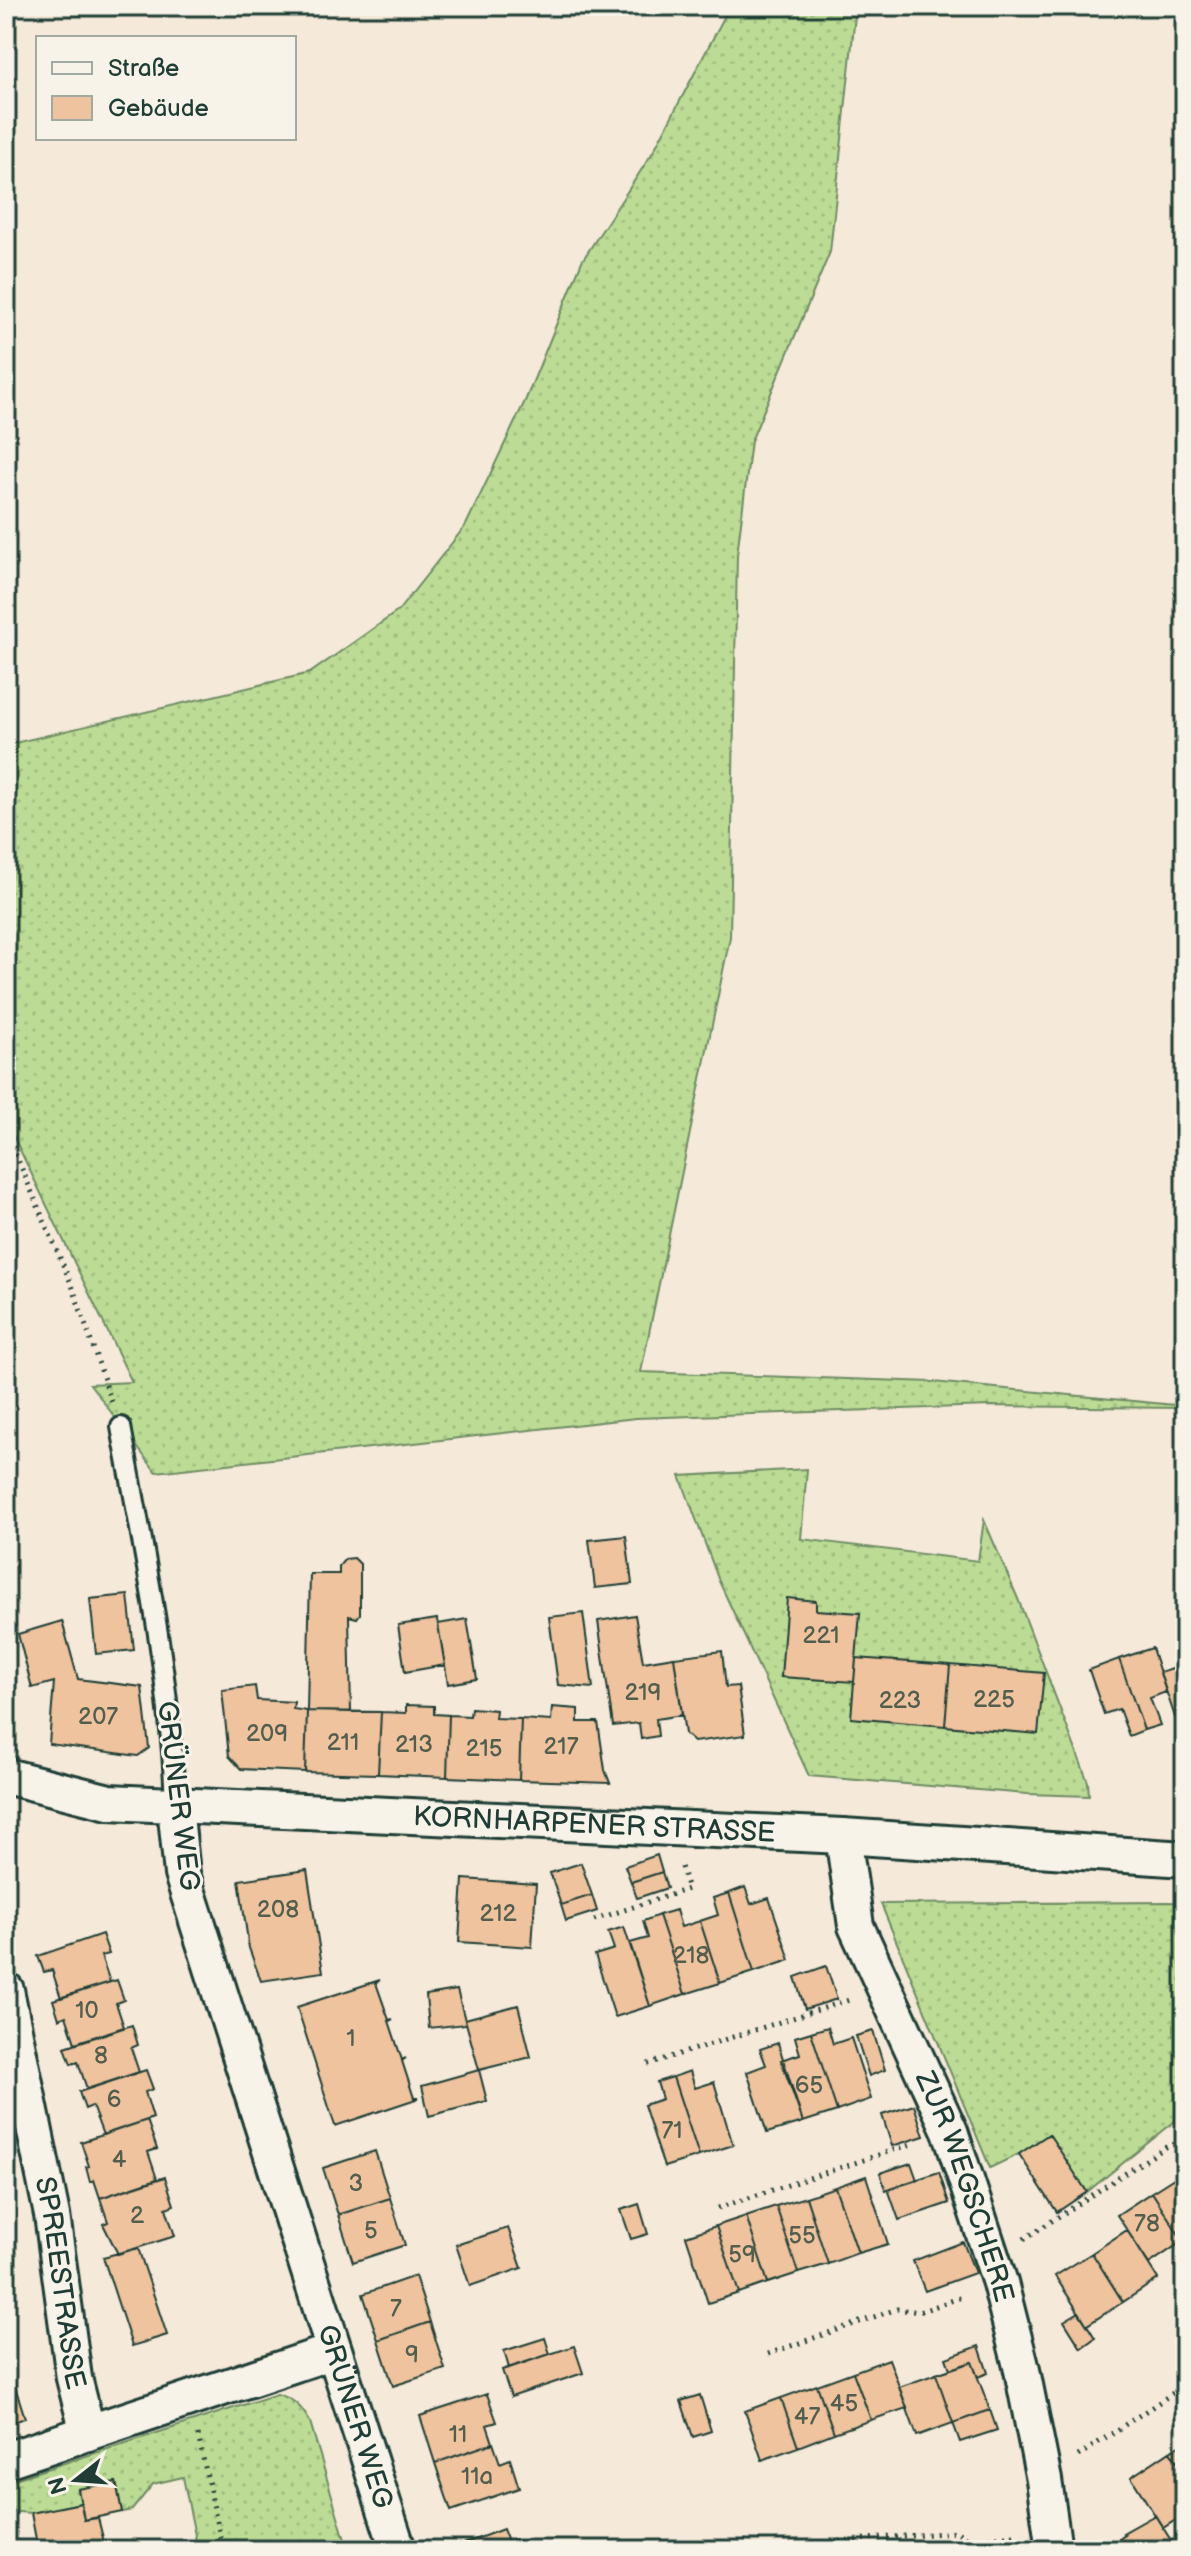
<svg xmlns="http://www.w3.org/2000/svg" width="1191" height="2556" font-family="'Balsamiq Sans',sans-serif">
<style>
.grass{fill:url(#grass-dots);stroke:#6e8c64;stroke-width:2}
.building{fill:#eec39e;stroke:#1f3d34;stroke-width:2}
.lines{fill:none;stroke-linecap:round;stroke-linejoin:round}
.lane-casing{stroke:#1f3d34;stroke-width:24}
.street-casing{stroke:#1f3d34;stroke-width:40}
.path{stroke:#1f3d34;stroke-width:5;stroke-dasharray:2 6;stroke-linecap:butt}
.lane{stroke:#f7f3e8;stroke-width:18}
.street{stroke:#f7f3e8;stroke-width:34}
.labels{text-anchor:middle;dominant-baseline:central;stroke-width:6;stroke-linejoin:round;paint-order:stroke}
.number-label{font-size:24px;fill:#535e4e}
.street-label{font-size:28px;fill:#1f3d34;stroke:#f7f3e8}
</style>
<defs>
<pattern id="grass-dots" width="8" height="8" patternUnits="userSpaceOnUse" patternTransform="scale(2)"><rect width="8" height="8" fill="#bcdc95"/><path d="M2 2h.1M6 6h.1" fill="none" stroke="#a1be81" stroke-width="1.8" stroke-linecap="round"/></pattern>
</defs>
<rect width="100%" height="100%" fill="#f5e9d9"/>
<filter id="ink" filterUnits="userSpaceOnUse"><feTurbulence type="fractalNoise" baseFrequency=".0125" numOctaves="2"/><feDisplacementMap in="SourceGraphic" scale="16" xChannelSelector="R" yChannelSelector="G"/><feConvolveMatrix kernelMatrix="1 2 1 2 8 2 1 2 1" color-interpolation-filters="sRGB"/></filter>
<g filter="url(#ink)">
<!-- grass -->
<path class="grass" d="M730 6H856L830 252 751 441 737 555 730 937 641 1372 933 1382 1185 1406V1408L990 1406 636 1418 156 1472 90 1384 132 1382 6 1121V745L310 673 398 611 466 525 526 399 582 261 653 152Z
M807 1469 801 1539 978 1561 984 1520 1018 1599 1088 1782 1089 1796 1027 1794 809 1776 719 1581 680 1476Z
M1169 1902 1185 1903V2113L1087 2192 1049 2135 1019 2154 990 2168 881 1904Z
M277 2394C294 2399 301 2406 310 2422L348 2550H198L183 2477 153 2484 132 2510 122 2512 116 2482 78 2489 81 2503 31 2513 6 2511V2485L15 2479Z"/>
<!-- building -->
<path class="building" d="M626 1536 632 1584 595 1588 589 1540Z
M354 1558 360 1564V1614L357 1618 349 1616 351 1712 307 1711 310 1574H339V1566L345 1559Z
M128 1595 134 1650 96 1654 90 1599Z
M787 1598 816 1601V1610L860 1613 854 1682 781 1677Z
M583 1613 593 1688 558 1685 549 1617Z
M635 1615 643 1662 674 1657 682 1715 656 1719 658 1736 641 1739 639 1723 613 1726 598 1621Z
M437 1619 445 1665 405 1672 398 1625Z
M467 1619 477 1679 448 1684 438 1624Z
M62 1621 78 1679 142 1687 149 1748 138 1756 49 1744 54 1682 32 1688 18 1634Z
M1152 1648 1166 1692 1150 1698 1160 1725 1144 1730 1119 1659Z
M722 1651 726 1687 738 1686 745 1735 694 1742 685 1734 674 1657Z
M856 1658 950 1665 945 1726 851 1718Z
M1119 1659 1144 1730 1129 1736 1119 1709 1104 1714 1089 1670Z
M950 1665 1044 1673 1038 1734 945 1726Z
M1185 1665V1713L1175 1717 1160 1673Z
M255 1686 257 1700 294 1702 293 1709 307 1711 305 1772 241 1769 229 1756 222 1690Z
M406 1705 434 1706V1714L449 1715 447 1777 378 1774 381 1712 406 1713Z
M552 1707 578 1709V1722H598L605 1770 610 1783 519 1780 521 1719 551 1721Z
M471 1708 496 1710 495 1718 521 1719 519 1780 447 1777 449 1715 470 1716Z
M307 1711 381 1712 378 1774 305 1772Z
M657 1855 662 1872 631 1882 625 1866Z
M581 1863 592 1895 561 1905 550 1873Z
M307 1870 323 1972 261 1981 249 1948 239 1880Z
M662 1872 667 1888 637 1898 631 1882Z
M463 1879 536 1884 532 1947 459 1942Z
M745 1887 751 1904 769 1898 790 1960 754 1972 729 1893Z
M729 1893 754 1972 720 1983 700 1921 718 1915 713 1898Z
M592 1895 597 1911 566 1921 561 1905Z
M676 1910 681 1927 700 1921 720 1983 685 1994 659 1915Z
M659 1915 685 1994 650 2006 630 1943 648 1938 643 1921Z
M624 1927 650 2006 615 2017 595 1955 614 1949 608 1932Z
M102 1934 109 1954 101 1956 110 1982 61 1998 52 1970 44 1972 38 1956Z
M826 1966 837 1999 805 2009 795 1977Z
M117 1980 124 2000 116 2003 124 2027 75 2043 66 2016 59 2019 53 2000Z
M380 1980 376 1983 389 2020 393 2019 389 2021 402 2060 406 2058 402 2061 414 2098H419L335 2126 297 2007Z
M457 1990 466 2024 429 2028 426 1995Z
M518 2005 531 2057 479 2070 465 2019Z
M132 2025 138 2045 131 2048 139 2072 87 2089 78 2062 71 2064 65 2047Z
M828 2027 833 2044 851 2038 871 2099 837 2111 811 2032Z
M873 2031 885 2070 869 2076 856 2036Z
M811 2032 837 2111 803 2122 781 2060 800 2054 795 2037Z
M778 2043 803 2122 767 2133 747 2072 766 2065 760 2049Z
M146 2070 153 2089 145 2092 153 2118 103 2135 92 2106 85 2109 79 2092Z
M479 2070 487 2101 429 2116 422 2086Z
M690 2071 695 2088 714 2082 733 2145 699 2156 673 2077Z
M673 2077 699 2156 664 2167 644 2105 662 2099 657 2082Z
M914 2105 924 2136 892 2146 882 2115Z
M147 2120 157 2149 148 2152 157 2179 100 2198 94 2180 90 2182 86 2167 89 2166 81 2142Z
M1049 2134 1087 2192 1057 2212 1019 2154Z
M375 2151 390 2198 338 2215 323 2168Z
M911 2163 917 2180 886 2190 880 2173Z
M1185 2171V2240L1183 2241 1152 2192Z
M939 2172 949 2203 899 2220 888 2189Z
M866 2176 888 2244 858 2253 835 2187Z
M165 2177 174 2205 166 2208 175 2236 118 2254 103 2224 108 2222 100 2198Z
M835 2187 858 2253 828 2264 806 2197Z
M1152 2192 1183 2241 1149 2264 1117 2215Z
M806 2197 828 2264 798 2273 776 2206Z
M390 2198 405 2245 353 2262 338 2215Z
M639 2204 648 2234 631 2239 621 2210Z
M776 2206 798 2273 768 2283 746 2216Z
M746 2216 768 2283 739 2293 716 2226Z
M716 2226 739 2293 708 2303 686 2236Z
M508 2228 522 2268 470 2286 456 2245Z
M1127 2230 1158 2279 1123 2302 1092 2253Z
M963 2242 975 2273 925 2291 913 2261Z
M138 2248 167 2335 132 2346 103 2257Z
M1092 2253 1123 2302 1087 2325 1055 2276Z
M415 2276 430 2322 378 2340 363 2294Z
M1079 2312 1095 2338 1081 2348 1064 2321Z
M430 2322 445 2369 393 2386 378 2340Z
M545 2338 550 2354 509 2368 504 2351Z
M574 2346 583 2373 511 2397 502 2370Z
M979 2346 988 2373 978 2377 972 2362 950 2369 946 2358Z
M6 2358 25 2418 6 2425Z
M889 2359 907 2408 871 2420 853 2372Z
M972 2362 990 2410 953 2423 936 2374Z
M853 2372 871 2420 834 2433 817 2385Z
M936 2374 953 2423 917 2436 899 2387Z
M817 2385 834 2433 798 2447 781 2398Z
M487 2394 497 2422 487 2425 493 2443 435 2463 420 2416Z
M700 2395 711 2431 693 2437 681 2401Z
M781 2398 798 2447 762 2460 745 2411Z
M990 2410 997 2430 960 2442 953 2423Z
M1185 2442V2474L1170 2451Z
M493 2443 500 2463 510 2459 519 2488 451 2511 435 2463Z
M1170 2451 1185 2474V2514L1163 2528 1131 2477Z
M116 2482 122 2512 84 2520 78 2489Z
M81 2503 84 2520 98 2518 106 2550H38L31 2513Z
M1155 2515 1177 2550H1109L1107 2547 1125 2535 1123 2533Z
M503 2529 508 2542 515 2540 518 2550H447Z"/>
<g class="lines">
<defs>
<path id="lane" d="M121 1427C144 1552 171 1679 175 1806"/>
<g id="street">
<path id="s1" d="M6 1776 109 1802 843 1836 1185 1859"/>
<path id="s2" d="M175 1806 182 1874 398 2550"/>
<path id="s3" d="M843 1836 856 1926 950 2131 1000 2283 1022 2370 1044 2480 1054 2550"/>
<path id="s4" d="M6 1990 52 2215 74 2378 88 2433"/>
<path d="M6 2460 334 2351"/>
</g>
</defs>
<!-- lane casing -->
<use href="#lane" class="lane-casing"/>
<!-- street casing -->
<use href="#street" class="street-casing"/>
<!-- path -->
<path class="path" d="M6 1132 73 1288 112 1403
M594 1920 688 1889 680 1863
M648 2064 849 2000
M718 2208 915 2143
M6 2230 17 2226
M1024 2239 1169 2145 1185 2144
M768 2354 897 2309 919 2312 965 2296
M198 2435 223 2550
M1078 2456 1185 2385
M839 2541 957 2532 970 2540 1015 2535"/>
<!-- lane -->
<use href="#lane" class="lane"/>
<!-- street -->
<use href="#street" class="street"/>
</g>
</g>
<g class="labels">
<!-- number labels -->
<g class="number-label">
<text x="821" y="1635">221</text>
<text x="643" y="1692">219</text>
<text x="994" y="1699">225</text>
<text x="900" y="1700">223</text>
<text x="98" y="1716">207</text>
<text x="267" y="1733">209</text>
<text x="343" y="1742">211</text>
<text x="414" y="1744">213</text>
<text x="561" y="1746">217</text>
<text x="484" y="1748">215</text>
<text x="278" y="1909">208</text>
<text x="498" y="1913">212</text>
<text x="691" y="1955">218</text>
<text x="87" y="2010">10</text>
<text x="351" y="2038">1</text>
<text x="101" y="2055">8</text>
<text x="809" y="2085">65</text>
<text x="114" y="2099">6</text>
<text x="672" y="2130">71</text>
<text x="119" y="2159">4</text>
<text x="356" y="2183">3</text>
<text x="137" y="2215">2</text>
<text x="1147" y="2223">78</text>
<text x="371" y="2230">5</text>
<text x="802" y="2235">55</text>
<text x="742" y="2254">59</text>
<text x="396" y="2308">7</text>
<text x="412" y="2354">9</text>
<text x="844" y="2403">45</text>
<text x="807" y="2416">47</text>
<text x="458" y="2434">11</text>
<text x="477" y="2476">11a</text>
</g>
<!-- street labels -->
<g class="street-label">
<text transform="translate(178 1796) rotate(83)">GRÜNER WEG</text>
<text stroke="none"><textPath href="#s1" startOffset="592">KORNHARPENER STRASSE</textPath></text>
<text stroke="none"><textPath href="#s3" startOffset="374">ZUR WEGSCHERE</textPath></text>
<text stroke="none"><textPath href="#s4" startOffset="298">SPREESTRASSE</textPath></text>
<text stroke="none"><textPath href="#s2" startOffset="638">GRÜNER WEG</textPath></text>
</g>
</g>
<!-- margin -->
<rect width="1191" height="2556" fill="none" stroke="#f7f3e8" stroke-width="32"/>
<rect x="16" y="16" width="1159" height="2524" fill="none" stroke="#1f3d34" stroke-width="3" filter="url(#ink)"/>
<!-- legend -->
<rect x="36" y="36" width="260" height="104" fill="#f7f3e8" stroke="#a1aaa0" stroke-width="2"/>
<rect x="52" y="62" width="40" height="12" fill="#f7f3e8" stroke="#a1aaa0" stroke-width="2"/>
<text x="108" y="76" font-size="24" fill="#1f3d34">Straße</text>
<rect x="52" y="96" width="40" height="24" fill="#eec39e" stroke="#a1aaa0" stroke-width="2"/>
<text x="108" y="116" font-size="24" fill="#1f3d34">Gebäude</text>
<!-- north arrow -->
<g transform="translate(76 2480) rotate(253)" stroke="#f7f3e8" stroke-width="6" paint-order="stroke">
<path d="M0-6L14 30L0 20L-14 30Z" fill="#1f3d34"/>
<text y="-12" font-size="22" font-weight="bold" text-anchor="middle" fill="#1f3d34">N</text>
</g>
</svg>
